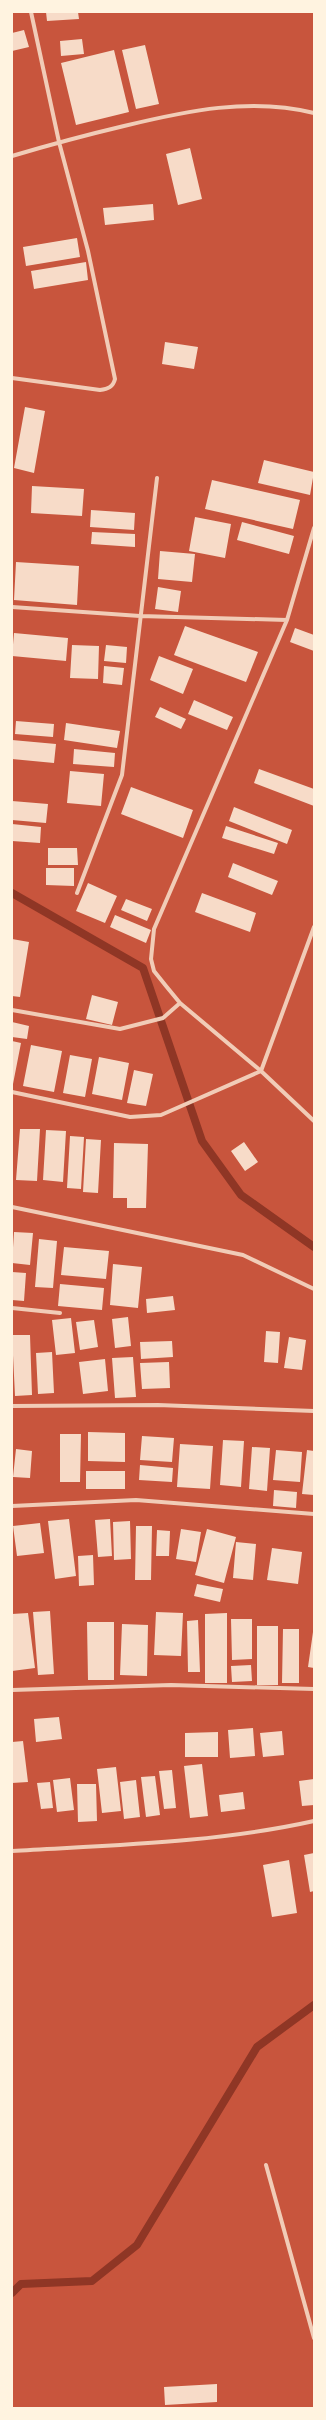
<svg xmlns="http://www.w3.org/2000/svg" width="326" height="2420" font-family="'PT Sans',sans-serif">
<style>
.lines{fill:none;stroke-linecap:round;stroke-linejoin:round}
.stream{stroke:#8f3625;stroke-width:8}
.building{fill:#f7dbc8}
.minor{stroke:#f1ccb7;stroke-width:4}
</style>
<rect width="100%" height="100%" fill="#c8553d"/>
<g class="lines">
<!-- stream -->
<path class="stream" d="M12 893 143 968 202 1141 241 1195 314 1247
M12 2293 21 2284 92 2281 137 2245 257 2047 314 2005"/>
</g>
<!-- building -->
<path class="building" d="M46 12H78L79 19 47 21Z
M24 30 29 47 12 51V33Z
M82 39 84 54 61 56 60 41Z
M145 45 159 104 136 109 122 50Z
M114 50 129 112 76 125 61 63Z
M190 148 202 199 178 205 166 154Z
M153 204 154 220 105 225 103 208Z
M77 238 80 257 26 266 23 247Z
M86 262 88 280 34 289 31 271Z
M165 342 198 347 194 369 162 364Z
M25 407 45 411 34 473 14 468Z
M264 460 314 472 310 495 258 483Z
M212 480 300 500 293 529 205 509Z
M32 486 84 489 82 516 31 513Z
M91 510 135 513 134 530 90 527Z
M195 517 231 524 225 558 189 551Z
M242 522 294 536 289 554 237 540Z
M92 532 135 534V547L91 544Z
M160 551 195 554 192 582 158 579Z
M16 562 79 566 77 605 14 600Z
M158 587 181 591 178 612 155 609Z
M185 626 258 652 246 682 174 655Z
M295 628 314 635V651L290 642Z
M14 633 68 638 66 661 12 656Z
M72 645 99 646 98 679 70 678Z
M106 645 127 647 126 663 104 661Z
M159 656 193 669 183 694 150 680Z
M104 666 124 668 122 685 103 683Z
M194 700 233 717 227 730 188 714Z
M160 707 186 719 181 729 155 717Z
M16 721 54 724 53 737 15 734Z
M66 723 120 731 117 748 64 740Z
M12 740 56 744 54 763 12 759Z
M74 749 115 753 114 767 73 764Z
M259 769 314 789V806L254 783Z
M70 771 104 774 101 806 67 803Z
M131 787 193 810 183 838 121 814Z
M12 801 48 804 46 823 12 820Z
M234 807 292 830 287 844 229 821Z
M12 824 41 827 40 843 12 841Z
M226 826 278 843 274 854 222 838Z
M48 848H77L78 865H48Z
M233 863 278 881 272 895 228 877Z
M46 868H74V886L46 885Z
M88 883 117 896 105 923 76 911Z
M202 893 256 913 250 932 195 912Z
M126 899 152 909 147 921 121 910Z
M115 915 151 930 146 943 110 927Z
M12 939 29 942 20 997 12 996Z
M92 995 118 1002 112 1025 86 1019Z
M12 1022 29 1026 27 1039 12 1037Z
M12 1041 21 1043 13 1084H12Z
M31 1045 62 1051 54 1092 23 1086Z
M70 1055 92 1059 85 1097 63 1093Z
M99 1057 129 1063 122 1100 92 1094Z
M134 1070 153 1074 146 1106 127 1103Z
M20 1129H40L37 1181 16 1180Z
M46 1130 66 1131 63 1182 43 1180Z
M70 1136 84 1137 81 1189 67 1188Z
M86 1139 101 1140 98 1193 83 1192Z
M244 1142 258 1162 245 1171 231 1151Z
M114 1143 148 1144 146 1208H127V1198H113Z
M14 1232 33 1233 30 1265 12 1263Z
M39 1239 57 1241 53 1288 35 1287Z
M64 1247 109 1251 106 1279 61 1275Z
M113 1264 142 1267 138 1308 110 1305Z
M12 1272 26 1273 24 1301 12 1300Z
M60 1284 104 1288 102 1310 58 1306Z
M173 1296 175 1310 147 1313 146 1299Z
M128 1317 131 1346 115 1348 112 1319Z
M71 1318 75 1353 56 1355 52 1320Z
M94 1320 98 1347 80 1350 76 1322Z
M266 1331 280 1332 278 1363 264 1362Z
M12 1335H30L32 1395 15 1396Z
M289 1337 306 1340 302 1370 284 1368Z
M172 1341 173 1357 141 1359 140 1342Z
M52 1352 54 1393 38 1394 36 1353Z
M133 1357 136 1397 115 1398 112 1358Z
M105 1359 108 1391 83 1394 79 1362Z
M169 1362 170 1388 142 1389 140 1363Z
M88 1432 125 1433V1462L88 1461Z
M60 1434H81L80 1482H60Z
M142 1436 174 1438 172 1462 140 1460Z
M223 1440 244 1441 241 1487 220 1485Z
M180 1444 213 1446 210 1489 177 1487Z
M252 1447 270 1448 267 1491 249 1489Z
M16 1449 32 1451 30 1478 13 1477Z
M276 1450 302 1452 300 1482 273 1480Z
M307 1450 314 1451V1495L302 1494Z
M140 1465 173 1468 172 1482 139 1480Z
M86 1471H125V1489H86Z
M274 1490 297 1492 296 1508 273 1506Z
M69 1519 76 1576 55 1579 48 1521Z
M110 1519 112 1556 98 1557 95 1520Z
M130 1521 131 1559 114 1560 113 1522Z
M40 1523 44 1553 17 1556 13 1526Z
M136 1526H152L151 1580H135Z
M181 1529 201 1532 196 1562 176 1559Z
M207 1529 236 1537 224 1583 195 1575Z
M157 1530 170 1531 169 1556H156Z
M236 1542 256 1544 253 1580 233 1578Z
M272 1548 302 1552 298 1584 267 1580Z
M93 1555 94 1585 79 1586 78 1556Z
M197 1584 223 1589 220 1602 194 1596Z
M50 1611 54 1674 38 1675 33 1612Z
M156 1612 183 1613 181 1656 154 1655Z
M28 1613 35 1668 12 1671V1614Z
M227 1613V1683H205V1614Z
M231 1619H252V1659L232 1660Z
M198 1620 200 1672H188L187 1621Z
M87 1622H114V1680H88Z
M122 1624 148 1625 147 1676 120 1675Z
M257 1626H278V1685H257Z
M283 1629H299V1683H282Z
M313 1632H314V1668L308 1667Z
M251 1665 252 1681 232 1682 231 1666Z
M59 1717 62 1739 36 1742 34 1719Z
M253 1728 255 1756 230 1758 228 1730Z
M282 1731 284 1755 263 1757 260 1733Z
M218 1732V1757H185V1733Z
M23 1741 28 1782 12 1783V1742Z
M202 1764 208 1816 190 1818 184 1766Z
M116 1767 121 1811 102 1813 97 1769Z
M172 1770 176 1808 164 1809 159 1771Z
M155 1776 160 1815 146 1817 141 1777Z
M70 1778 74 1810 57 1812 53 1780Z
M314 1779V1805L302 1806 299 1781Z
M136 1780 140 1817 124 1819 120 1782Z
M50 1782 53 1808 41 1809 37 1783Z
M77 1784H96L97 1821 78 1822Z
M243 1792 245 1809 221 1812 219 1795Z
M314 1853V1891L310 1892 304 1855Z
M289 1860 297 1913 272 1917 263 1865Z
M217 2384V2402L165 2405 164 2387Z"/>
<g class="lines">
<!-- minor -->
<path class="minor" d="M12 156C49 145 86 135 124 126 186 111 251 97 314 113
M12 378 100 390C108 389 113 387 115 379L88 251 59 142 31 12
M12 607 140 616 287 620 154 929 151 959 154 971 166 986 180 1003 261 1071 314 1121
M287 620 314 528
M77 893 122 775 157 478
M12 1010 120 1029 163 1018 180 1003
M12 1092 130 1117 161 1115 261 1071 314 927
M12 1207 243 1255 314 1289
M12 1308 60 1313
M12 1406 158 1405 314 1411
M12 1506 136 1500 314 1514
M12 1690 171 1685 314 1689
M12 1851C113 1845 215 1843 314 1821
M266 2165 314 2338"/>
</g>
<!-- border -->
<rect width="326" height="2420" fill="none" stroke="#fff3e0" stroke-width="26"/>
</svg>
